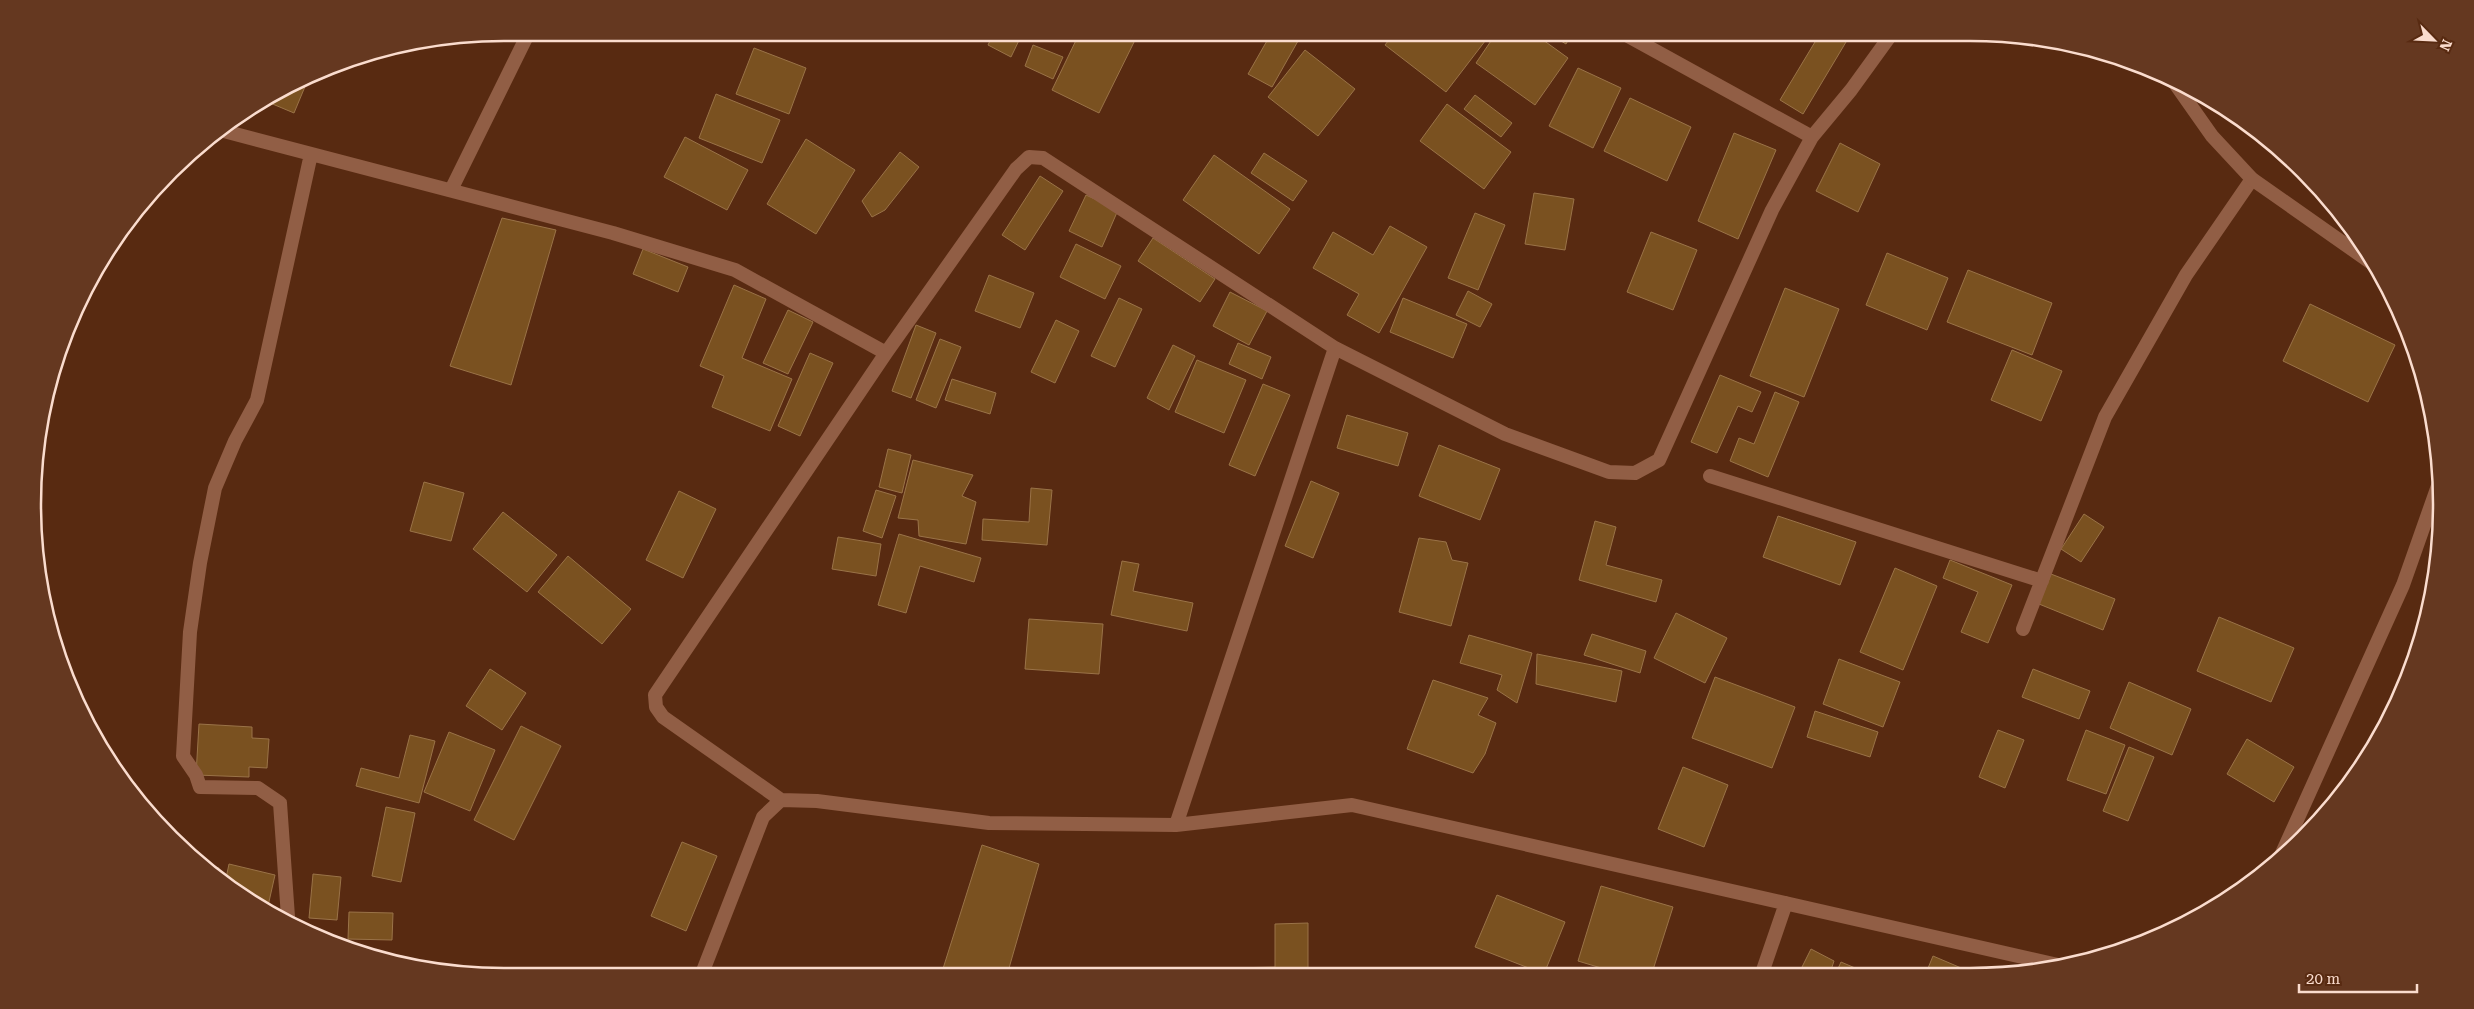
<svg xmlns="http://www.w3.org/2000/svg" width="2474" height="1009" font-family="'Roboto Serif',serif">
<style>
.building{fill:#7a5120;stroke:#9a7348}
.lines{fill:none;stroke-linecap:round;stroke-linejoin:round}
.minor{stroke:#915e45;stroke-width:14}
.tertiary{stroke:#915e45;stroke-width:14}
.rim{fill:none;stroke:#fadcce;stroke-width:2.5}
</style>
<rect width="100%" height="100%" fill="#582a11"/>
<!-- building -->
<path class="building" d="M994 32H1023L1011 57 988 45Z
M1080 32H1139L1099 113 1052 90Z
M1272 32H1283L1298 41 1272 87 1248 74Z
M1395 32H1492L1446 92 1385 45Z
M1497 32H1532L1568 58 1535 105 1476 63Z
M1546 32H1573L1566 44Z
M1821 32H1852L1803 114 1780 100Z
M1033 45 1063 57 1053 79 1025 66Z
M754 48 806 68 789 114 736 94Z
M1305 50 1355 89 1318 136 1268 97Z
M1578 68 1621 88 1593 148 1549 126Z
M309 77 294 113 263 100 269 96Z
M716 94 780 120 762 163 699 138Z
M1475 95 1512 123 1501 137 1464 109Z
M1630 98 1691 127 1667 181 1604 151Z
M1447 104 1511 152 1484 189 1420 141Z
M1734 133 1776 150 1738 239 1698 221Z
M685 137 748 170 727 210 664 177Z
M806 139 855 170 816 234 767 204Z
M1840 143 1880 164 1858 212 1816 191Z
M900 152 919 167 885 210 872 217 862 201Z
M1264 153 1307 181 1293 201 1251 173Z
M1214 155 1290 209 1259 254 1183 200Z
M1040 176 1063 191 1025 250 1002 235Z
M1534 193 1574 199 1565 250 1525 244Z
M1086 195 1118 210 1102 247 1069 231Z
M1475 213 1505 225 1478 290 1448 278Z
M502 218 556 230 511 385 450 366Z
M1390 226 1427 247 1379 333 1347 315 1359 294 1313 268 1333 232 1373 255Z
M1651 232 1697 250 1673 310 1627 292Z
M1153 238 1215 279 1200 302 1138 261Z
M1076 244 1121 266 1105 299 1060 277Z
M643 249 688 267 678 292 633 274Z
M1887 253 1948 278 1927 330 1866 305Z
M1968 270 2052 303 2032 355 1947 322Z
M989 275 1034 293 1020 328 975 311Z
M734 285 766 299 742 358 792 379 770 431 712 407 724 376 700 366Z
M1785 288 1839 309 1804 397 1750 376Z
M1468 291 1492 304 1480 327 1456 315Z
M1230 292 1267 311 1249 345 1213 326Z
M1119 298 1142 309 1115 367 1091 356Z
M1403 298 1467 324 1453 358 1390 332Z
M2310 304 2395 345 2368 402 2283 361Z
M788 310 813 322 788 374 763 363Z
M1056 320 1079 331 1055 383 1031 372Z
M916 325 936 333 911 398 892 391Z
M940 339 961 347 936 408 916 400Z
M1238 343 1271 357 1262 379 1229 364Z
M1173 345 1195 356 1169 410 1147 398Z
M2012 350 2062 371 2041 421 1991 400Z
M810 353 833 363 800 436 778 426Z
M1197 360 1246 380 1224 433 1175 412Z
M1720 375 1761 392 1752 412 1738 406 1717 453 1691 442Z
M952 379 996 393 990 414 945 400Z
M1263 384 1290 395 1255 476 1229 465Z
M1775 392 1799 402 1768 477 1730 461 1739 438 1754 444Z
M1347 415 1408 433 1398 466 1337 448Z
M1439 445 1500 469 1480 520 1419 496Z
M888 449 911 455 902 493 879 487Z
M913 460 973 475 962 496 976 502 966 544 919 536 918 520 898 518Z
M1311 481 1339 493 1313 558 1285 546Z
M424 482 464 493 451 541 410 531Z
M1031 488 1052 490 1047 545 982 540 983 519 1029 522Z
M876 490 896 496 882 538 863 531Z
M679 491 716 509 683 578 646 560Z
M503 512 557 555 527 592 473 549Z
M2084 514 2104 527 2081 562 2061 549Z
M1778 516 1856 542 1840 585 1763 557Z
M1595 521 1616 527 1606 565 1662 580 1656 602 1579 580Z
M899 534 981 558 974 582 920 566 906 613 878 605Z
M838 537 881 544 876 576 832 569Z
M1419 538 1446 542 1452 560 1468 563 1451 626 1399 612Z
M568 556 631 609 602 644 538 592Z
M1950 560 2012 585 1988 643 1961 632 1978 592 1943 578Z
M1122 561 1139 564 1133 591 1193 603 1187 631 1111 615Z
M1895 568 1937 586 1903 670 1860 652Z
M2051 574 2115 599 2103 630 2039 604Z
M1676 613 1727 638 1705 683 1654 658Z
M2219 617 2294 648 2271 702 2197 671Z
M1029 619 1103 624 1099 674 1025 669Z
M1592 634 1646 651 1640 673 1584 655Z
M1469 635 1532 653 1517 703 1497 690 1502 675 1460 663Z
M1537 654 1622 671 1616 702 1536 684Z
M1839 659 1900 682 1883 727 1823 704Z
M490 669 526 693 502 730 466 706Z
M2033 669 2090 691 2079 719 2022 697Z
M1715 677 1795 707 1772 768 1692 738Z
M1433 680 1488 698 1478 715 1496 723 1485 754 1473 773 1407 749Z
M2129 682 2191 709 2172 755 2110 728Z
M1815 711 1878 732 1870 757 1807 737Z
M199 724 252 727V738L269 739 267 768 249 767V777L196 775Z
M521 726 561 746 514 840 474 820Z
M1998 730 2024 740 2005 788 1979 777Z
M2086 730 2125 745 2106 794 2067 780Z
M449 732 495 750 470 811 424 792Z
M410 735 435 741 419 803 356 786 361 768 399 778Z
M2247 739 2294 767 2274 802 2227 774Z
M2129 747 2154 757 2128 821 2103 811Z
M1683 767 1728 785 1704 847 1658 829Z
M386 807 415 813 401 882 372 876Z
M682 842 717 856 686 931 651 916Z
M982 845 1039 864 1007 975H941Z
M229 864 275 875 268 906 225 883Z
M204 865 219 868 217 879Z
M313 874 341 877 337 920 309 918Z
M1601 886 1673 907 1652 973 1621 974 1578 961Z
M1497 895 1565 922 1544 974 1475 947Z
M349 912 393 913 392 940 348 939Z
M1308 923V974L1232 975V968L1275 967V924Z
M1811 949 1834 961 1830 973H1799Z
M1933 956 1973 973H1926Z
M1841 962 1867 973H1836Z"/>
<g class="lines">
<!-- minor -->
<path class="minor" d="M1621 32 1812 137
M1893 32 1851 90 1812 137 1772 210 1659 460 1635 473 1609 472 1505 434 1335 348 1043 158 1029 157 1016 169 886 353 655 695 656 707 663 717 781 800 817 801 989 823 1176 825 1352 805 2058 965
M220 130 613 233 735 270 886 353
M451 190 529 32
M1710 476 2042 581
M2023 629 2105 417 2186 275 2252 179
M1176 825 1335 348
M2279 860 2403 585 2440 480
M288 917 280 803 258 788 200 787 196 775 183 756 190 632 200 563 215 488 235 441 257 400 311 154
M1762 973 1786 903
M701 976 763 817 781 800"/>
<!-- tertiary -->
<path class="tertiary" d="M2174 82 2212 136 2252 179 2373 264"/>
</g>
<!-- crop -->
<path d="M0 0H2474V1009H0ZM504 41H1970A463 463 0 0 1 2433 504V505A463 463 0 0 1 1970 968H504A463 463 0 0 1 41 505V504A463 463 0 0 1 504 41Z" fill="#653820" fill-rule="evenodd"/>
<path class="rim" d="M504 41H1970A463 463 0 0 1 2433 504V505A463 463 0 0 1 1970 968H504A463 463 0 0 1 41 505V504A463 463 0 0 1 504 41Z"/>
<!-- north arrow -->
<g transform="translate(2434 40) rotate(114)" stroke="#582a11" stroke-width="4" paint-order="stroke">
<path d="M0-4L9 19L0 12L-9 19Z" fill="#fadcce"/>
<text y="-8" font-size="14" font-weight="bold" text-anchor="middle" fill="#fadcce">N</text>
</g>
<!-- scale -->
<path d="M2299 984v8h118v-8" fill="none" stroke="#fadcce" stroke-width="2.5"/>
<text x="2306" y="984" font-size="15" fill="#fadcce" stroke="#582a11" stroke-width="4" paint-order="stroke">20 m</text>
</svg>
